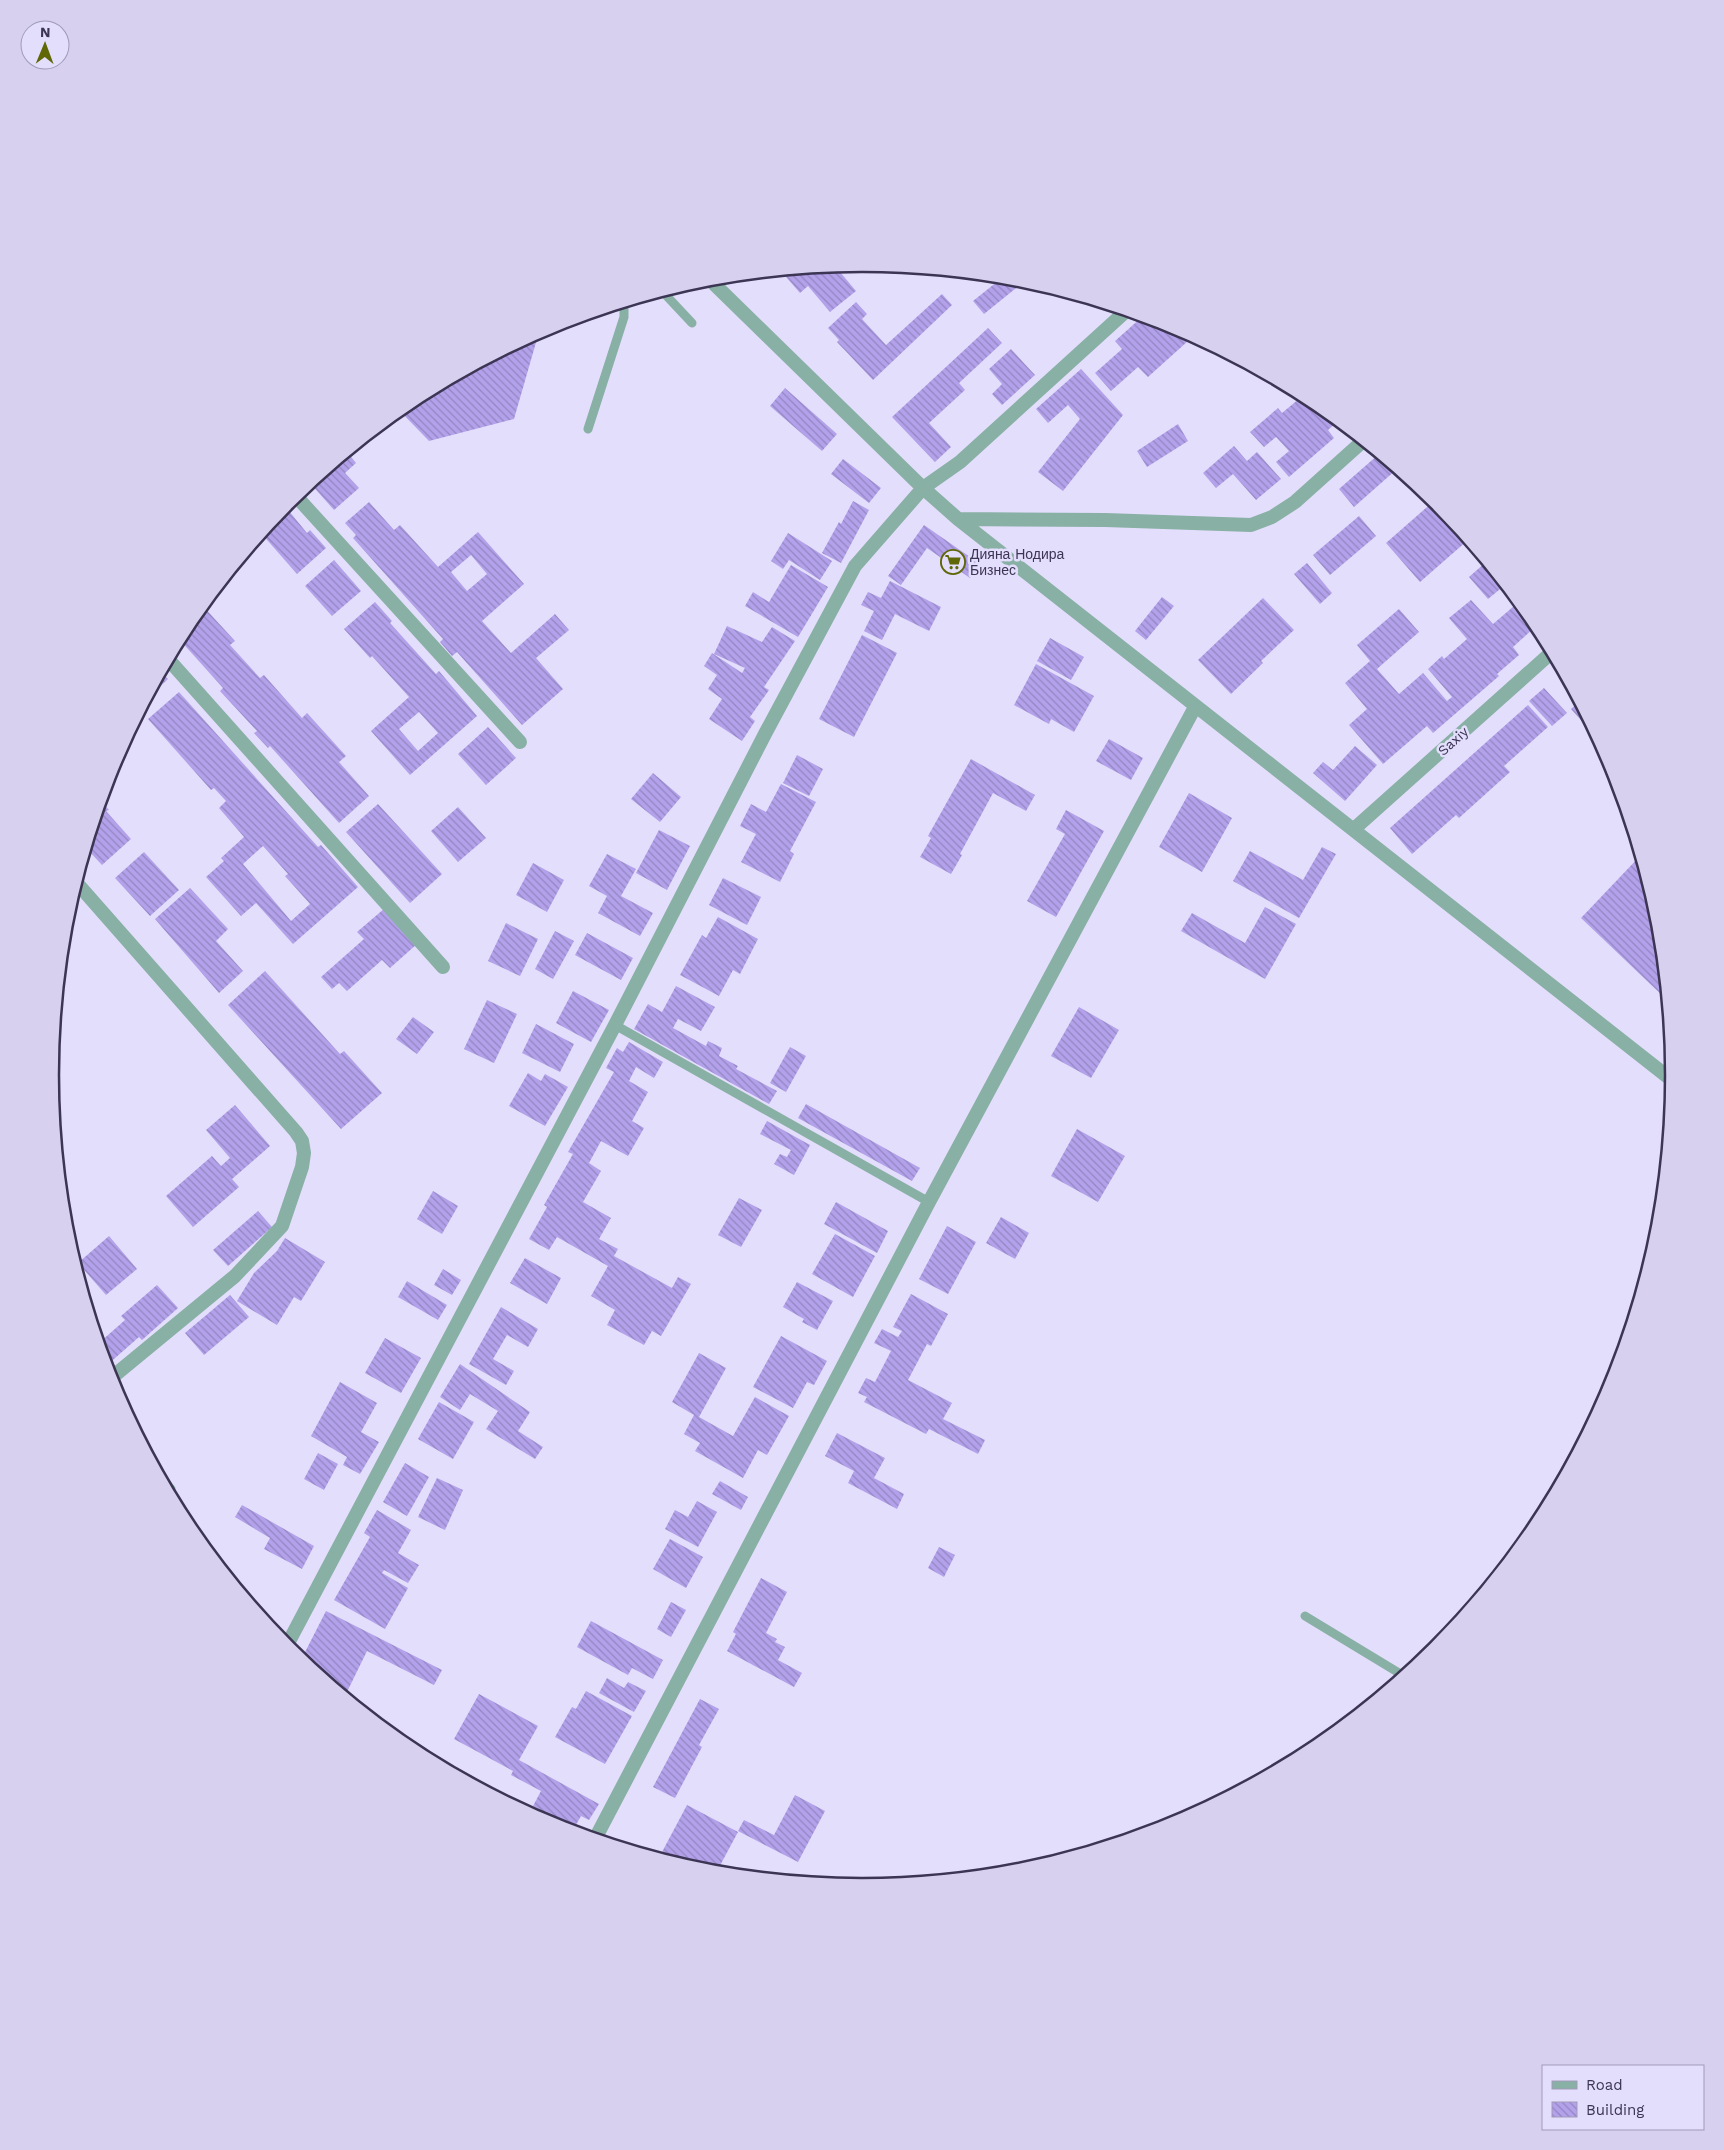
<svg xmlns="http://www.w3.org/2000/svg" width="1724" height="2150" font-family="'Work Sans',sans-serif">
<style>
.building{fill:url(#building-back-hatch);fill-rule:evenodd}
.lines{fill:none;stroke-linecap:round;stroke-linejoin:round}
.service{stroke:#88b0a4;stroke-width:9}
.minor{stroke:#88b0a4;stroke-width:14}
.labels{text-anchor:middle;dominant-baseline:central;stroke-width:5;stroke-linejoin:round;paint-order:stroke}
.poi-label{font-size:14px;fill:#3c3553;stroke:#e4defd;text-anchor:start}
.street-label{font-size:14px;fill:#3c3553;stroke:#e4defd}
.rim{fill:none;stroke:#3c3553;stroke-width:2.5}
</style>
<defs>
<pattern id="building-back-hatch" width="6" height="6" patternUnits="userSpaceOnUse" patternTransform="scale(1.25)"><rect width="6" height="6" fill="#b3a2eb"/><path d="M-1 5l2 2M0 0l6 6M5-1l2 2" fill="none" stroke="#9385c1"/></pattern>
</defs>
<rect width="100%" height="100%" fill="#e4defd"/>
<!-- building -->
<path class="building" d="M835 266 856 291 830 312 808 286 800 293 781 271Z
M1003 277 1026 280 984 314 973 301Z
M942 294 952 305 873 380 837 342 839 340 828 328 856 302 867 314 862 319 886 345Z
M1143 316 1175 326 1188 341 1148 377 1138 367 1111 391 1095 373 1122 349 1115 341Z
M988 328 1002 343 959 383 965 390 929 423 951 447 935 462 892 417Z
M539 332 514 419 429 441 399 410 411 400Z
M1011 349 1035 375 1002 405 992 394 1002 384 989 369Z
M1081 369 1123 415 1063 491 1038 472 1080 419 1068 405 1048 423 1036 409Z
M785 388 837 434 822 451 770 406Z
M1292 389 1313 400 1334 417 1337 422 1328 430 1334 438 1289 477 1276 462 1289 451 1276 437 1264 447 1250 432 1278 408 1282 413 1300 398Z
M1178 424 1188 441 1147 467 1137 451Z
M1234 446 1247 461 1257 452 1281 479 1256 500 1233 474 1216 488 1203 473Z
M347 452 356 463 345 473 359 488 334 510 310 483Z
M1379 454 1397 469 1354 507 1339 489Z
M843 459 881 488 869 503 831 474Z
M1435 500 1468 540 1420 582 1386 543Z
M853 501 869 510 841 563 822 553 839 522 841 524Z
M369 502 394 530 400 525 438 567 478 532 524 584 482 621 511 653 555 614 569 630 536 658 563 689 522 725 457 652 452 656 440 642 443 639 353 538 356 535 345 523ZM471 555 487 574 467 591 451 572Z
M284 505 307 533 310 530 326 548 297 574 261 533Z
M1359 516 1376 536 1330 575 1313 555Z
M924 525 980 564 970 578 927 548 901 585 888 576Z
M788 533 832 561 820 580 789 560 783 569 771 561Z
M334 560 361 591 332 616 305 586Z
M1486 562 1505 585 1488 599 1469 577Z
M1307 563 1332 593 1320 604 1294 574Z
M791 565 828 587 798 637 745 606 753 592 769 602Z
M890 581 941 607 929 631 895 614 882 640 864 631 874 611 861 605 868 592 881 598Z
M1162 597 1174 606 1146 640 1135 631Z
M1263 598 1294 630 1261 661 1263 663 1231 694 1198 660Z
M1471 600 1493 624 1514 606 1534 628 1513 647 1519 655 1497 674 1499 676 1433 733 1427 726 1383 764 1349 725 1367 709 1345 683 1370 661 1357 645 1399 609 1419 632 1377 669 1399 694 1423 673 1447 701 1452 697 1428 669 1442 656 1444 659 1467 639 1449 618Z
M375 602 392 621 390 623 436 674 439 671 477 716 410 775 371 731 409 697 372 656 370 658 344 629ZM419 712 438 733 418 751 399 729Z
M202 605 235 641 230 645 260 678 264 675 302 718 307 713 346 756 339 762 369 796 339 823 270 746 268 748 254 733 257 731 220 691 223 688 179 639 187 624Z
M727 626 762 642 772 627 795 641 764 687 769 690 750 717 755 721 742 741 709 719 722 699 708 689 717 675 704 666 712 653 742 673 745 668 714 654Z
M862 635 897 653 854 737 819 719Z
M1050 638 1084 657 1071 680 1037 661Z
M1036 664 1094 696 1074 732 1051 719 1049 724 1014 705Z
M161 672 168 679 148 698H147Z
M1544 688 1567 713 1552 726 1529 701Z
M179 692 318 847 321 845 358 887 293 944 256 903 241 916 206 877 224 861 221 858 244 837 219 808 226 801 214 788 211 790 148 719ZM263 846 288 874 285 876 310 904 291 921 243 864Z
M1579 702 1596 734 1595 736 1571 709Z
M1528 705 1548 727 1504 766 1510 772 1459 818 1456 815 1412 854 1390 828Z
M488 727 516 758 486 785 458 754Z
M1109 739 1143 758 1131 780 1096 761Z
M1355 746 1377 765 1345 801 1313 773 1323 762 1333 770Z
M797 755 823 769 809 796 783 783Z
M971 759 1035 795 1026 811 993 793 960 854 962 855 951 874 920 857 931 838 928 836Z
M653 773 681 797 660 822 631 799Z
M781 784 816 802 790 851 794 854 780 882 741 862 756 834 740 826 751 804 766 812Z
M1189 793 1232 818 1202 872 1159 847Z
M101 801 109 810 106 811 131 839 102 865 86 848Z
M378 804 442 874 410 903 346 832Z
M458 807 486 838 458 862 431 831Z
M1066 810 1104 831 1056 917 1027 901 1065 834 1056 829Z
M659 830 690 846 667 890 636 873Z
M1322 847 1336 854 1299 918 1233 881 1250 851 1303 880Z
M144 852 179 890 150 916 115 878Z
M607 854 636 869 621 896 653 913 640 936 598 913 607 896 589 886Z
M1640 856 1658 917 1666 999 1581 918Z
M533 863 564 880 547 912 516 895Z
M723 878 761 897 747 925 709 905Z
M190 888 228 929 216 941 243 971 219 993 155 919Z
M1265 907 1296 924 1265 979 1181 931 1192 913 1245 943Z
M385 908 417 944 390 968 382 960 347 991 339 983 332 989 321 977 364 939 357 932Z
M718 917 758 939 740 974 733 970 719 996 680 975 702 935 706 938Z
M506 923 538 939 520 976 488 961Z
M555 931 574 941 553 979 535 969Z
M587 933 633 958 621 980 575 955Z
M265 971 340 1054 344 1051 382 1093 341 1129 228 1005Z
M676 986 715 1007 701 1031 678 1019 673 1028 706 1046 708 1041 722 1048 719 1056 738 1066 736 1069 777 1091 769 1104 634 1029 648 1004 662 1012Z
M573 991 609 1010 591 1042 556 1023Z
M487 1000 517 1014 494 1063 464 1049Z
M1079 1007 1119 1030 1091 1078 1051 1056Z
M413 1017 434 1032 417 1054 396 1039Z
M536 1024 574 1044 560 1072 522 1053Z
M629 1042 663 1062 654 1078 636 1067 629 1081 648 1092 632 1121 644 1128 628 1156 601 1141 589 1163 601 1171 583 1202 611 1218 599 1239 618 1249 614 1256 672 1288 678 1277 691 1284 661 1336 652 1331 644 1345 607 1325 615 1310 591 1296 608 1266 557 1237 549 1250 529 1239 547 1207 544 1205 573 1154 568 1152 614 1072 606 1068 617 1048 623 1052Z
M790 1047 806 1056 786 1092 770 1083Z
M528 1073 541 1081 545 1074 568 1087 545 1126 509 1106Z
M806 1104 920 1168 912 1181 798 1118Z
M235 1105 270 1146 232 1179 239 1187 193 1227 166 1196 212 1156 221 1166 230 1158 206 1130Z
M767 1121 810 1145 794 1175 774 1164 780 1154 787 1157 791 1150 760 1134Z
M1077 1129 1125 1156 1098 1202 1051 1176Z
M433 1191 458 1206 442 1234 417 1219Z
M739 1198 762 1210 741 1247 718 1235Z
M836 1202 888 1231 877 1253 824 1224Z
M258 1211 272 1227 228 1266 213 1250Z
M1001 1217 1029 1233 1015 1259 986 1243Z
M947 1226 976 1242 948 1294 919 1279Z
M835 1234 875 1256 853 1297 812 1274Z
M109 1236 137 1269 106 1295 78 1263Z
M285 1238 325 1262 301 1301 294 1297 277 1325 237 1301 254 1273 277 1251Z
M525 1258 561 1278 547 1304 510 1283Z
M443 1269 461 1280 452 1295 434 1285Z
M407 1281 447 1305 438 1320 398 1297Z
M797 1282 833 1301 817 1330 802 1322 804 1319 783 1307Z
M157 1285 178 1308 142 1340 139 1337 106 1366 99 1343 125 1320 121 1316Z
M911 1294 948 1314 931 1346 927 1344 908 1380 952 1403 943 1419 985 1440 978 1454 929 1429 926 1434 864 1402 867 1397 858 1393 866 1378 875 1382 891 1351 874 1343 882 1329 898 1337 902 1331 893 1327Z
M230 1295 249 1317 204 1355 185 1333Z
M501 1307 538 1329 528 1347 507 1335 493 1359 514 1371 506 1385 469 1364Z
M781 1336 827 1361 814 1385 807 1382 793 1408 753 1387Z
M385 1338 421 1358 401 1393 365 1373Z
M699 1353 726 1368 699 1417 733 1436 755 1397 789 1416 767 1455 758 1450 743 1478 695 1451 700 1443 684 1434 694 1415 672 1402Z
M460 1364 530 1412 518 1431 543 1447 535 1459 486 1429 498 1411 470 1394 460 1410 440 1397Z
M340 1382 377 1403 361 1432 379 1442 360 1474 343 1465 347 1457 311 1436Z
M439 1402 474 1422 453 1459 418 1439Z
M837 1433 885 1458 874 1478 904 1494 897 1509 848 1483 854 1471 825 1456Z
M318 1453 338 1464 324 1490 304 1479Z
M405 1463 429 1477 407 1516 383 1502Z
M437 1478 463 1490 445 1530 418 1517Z
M720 1481 748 1497 741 1510 712 1494Z
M697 1501 717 1512 698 1547 665 1529 675 1510 688 1517Z
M242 1505 314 1546 302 1569 264 1549 270 1538 235 1517Z
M377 1510 411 1530 398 1553 419 1565 408 1583 384 1570 382 1573 408 1588 385 1629 334 1600 370 1537 364 1533Z
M670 1539 703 1557 686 1588 653 1569Z
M939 1547 955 1555 944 1577 928 1568Z
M761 1578 787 1592 766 1633 777 1639 775 1642 785 1647 778 1660 802 1673 794 1687 727 1651 736 1634 733 1632Z
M671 1602 686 1610 671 1637 657 1629Z
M326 1611 442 1670 434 1685 367 1651 345 1696 301 1660Z
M591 1621 663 1660 653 1679 632 1668 628 1675 577 1647Z
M607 1678 624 1688 628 1682 646 1691 634 1712 599 1693Z
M586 1691 632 1716 605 1764 555 1737 572 1707 576 1709Z
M479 1694 538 1726 519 1760 599 1804 589 1820 581 1816 572 1832 548 1823 552 1816 533 1806 541 1791 511 1775 513 1771 454 1739Z
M700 1699 719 1709 699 1745 702 1747 675 1798 653 1787Z
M795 1795 825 1811 798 1862 738 1831 744 1820 774 1835Z
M687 1805 738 1832 716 1873 694 1869 662 1852Z"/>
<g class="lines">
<!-- service -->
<path class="service" d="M662 291 692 323
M588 429 624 317V303
M615 1025 929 1202
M159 1475 171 1489
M1305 1616 1404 1676"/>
<!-- minor -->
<path class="minor" d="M708 278 923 488 958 519 1673 1081
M295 495 520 742
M958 519 1105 520 1251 525 1272 517 1295 502 1363 441
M168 659 443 967
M1354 829 1552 652
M76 882 296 1132 302 1141 304 1153 302 1167 282 1226 235 1276 110 1379
M286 1647 615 1025 766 732 855 566 923 488 960 462 1126 311
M595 1839 929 1202 1195 707"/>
</g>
<!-- icons -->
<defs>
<symbol id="supermarket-ring" viewBox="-11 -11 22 22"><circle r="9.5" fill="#e4defd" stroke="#5f6707" stroke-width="1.5"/><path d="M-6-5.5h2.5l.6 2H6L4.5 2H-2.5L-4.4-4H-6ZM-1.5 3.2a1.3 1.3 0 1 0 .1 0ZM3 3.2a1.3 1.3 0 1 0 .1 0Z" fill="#5f6707"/></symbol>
</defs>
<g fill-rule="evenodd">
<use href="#supermarket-ring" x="939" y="548" width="28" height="28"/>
</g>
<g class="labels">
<!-- poi labels -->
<g class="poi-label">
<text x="970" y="554">Дияна Нодира<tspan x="970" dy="16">Бизнес</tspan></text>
</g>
<!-- street labels -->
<g class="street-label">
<text transform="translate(1453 741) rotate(-42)">Saxiy</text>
</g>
</g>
<!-- crop -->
<path d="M0 0H1724V2150H0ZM59 1075a803 803 0 1 1 1606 0a803 803 0 1 1-1606 0Z" fill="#d7d0ef" fill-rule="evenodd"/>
<path class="rim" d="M59 1075a803 803 0 1 1 1606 0a803 803 0 1 1-1606 0Z"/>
<!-- legend -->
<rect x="1542" y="2065" width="162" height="65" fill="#e4defd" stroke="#a19ab9"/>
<rect x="1552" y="2081" width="25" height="8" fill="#88b0a4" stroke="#a19ab9"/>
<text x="1586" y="2090" font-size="15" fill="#3c3553">Road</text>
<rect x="1552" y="2102" width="25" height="15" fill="url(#building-back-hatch)" stroke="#a19ab9"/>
<text x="1586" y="2115" font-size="15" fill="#3c3553">Building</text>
<!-- north arrow -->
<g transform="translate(45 45) rotate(1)"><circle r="24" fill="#e4defd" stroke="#a19ab9"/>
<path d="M0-4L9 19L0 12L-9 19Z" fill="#5f6707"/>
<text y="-8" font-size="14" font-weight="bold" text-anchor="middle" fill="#3c3553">N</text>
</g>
</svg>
